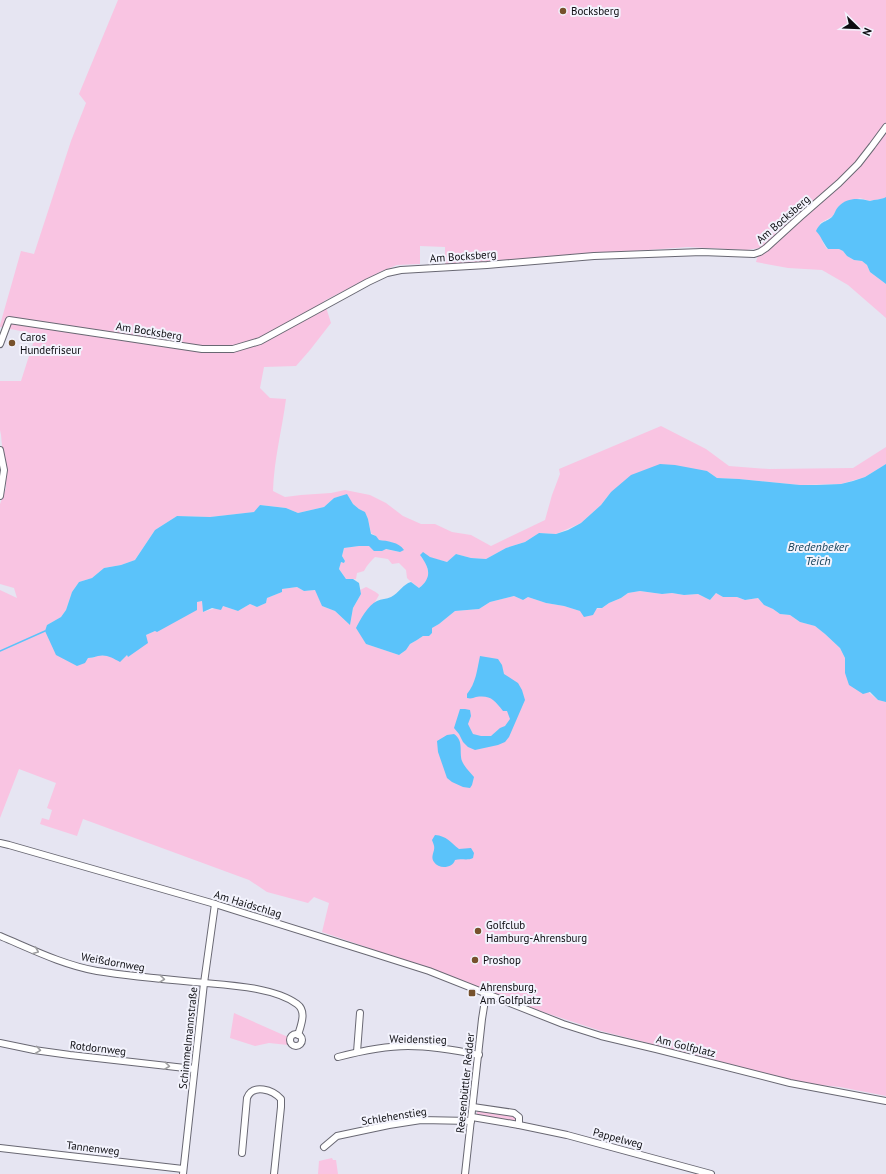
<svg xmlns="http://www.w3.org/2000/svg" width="886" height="1174" viewBox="0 0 886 1174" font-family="'PT Sans',sans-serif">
<rect width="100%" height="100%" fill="#e6e5f2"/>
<g fill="#f9c4e2">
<path d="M 118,0 L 886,0 L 886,197 C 881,200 875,199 870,201 L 860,198 L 838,207 L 833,216 L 820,223 C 820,234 821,241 827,249 L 839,249 L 843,251 L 847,256 L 854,260 L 862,261 L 867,265 L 870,272 L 886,284 L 886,318 L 848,285 L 822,270 L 788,268 L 756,262 L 760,248 L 746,250 L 688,247 L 445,265 L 445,247 L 420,246 L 420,264 L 397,265 L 382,271 L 324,301 L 331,323 L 310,350 L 296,366 L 264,367 L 260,388 L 270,398 L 286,399 C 282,430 274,459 273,491 L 285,497 L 301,495 L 331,493 L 345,490 L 370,495 L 386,503 L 403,516 L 421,524 L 435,524 L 452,532 L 471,535 L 491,546 L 545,520 L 552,495 L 560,474 L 559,469 L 661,426 L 706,449 L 729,466 L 769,469 L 853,468 L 886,447 L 886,464 L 865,477 L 841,484 L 800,485 L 739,479 L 717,478 L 707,471 L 611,492 L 601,505 L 581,523 L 556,534 L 539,533 L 525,542 L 506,548 L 486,559 L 471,558 L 456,554 L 447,562 L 420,555 L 426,563 L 429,576 L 425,583 L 419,588 L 409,580 L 407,578 L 406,570 L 399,563 L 392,564 L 388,559 L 375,557 C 371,561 367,565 364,571 L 357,573 L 356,579 L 346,579 L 339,569 L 341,561 L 344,563 L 345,561 L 342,556 L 344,548 L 359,546 L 369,546 L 400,552 L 391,542 L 378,540 L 376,536 L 371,533 L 368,519 L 365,513 L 359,509 L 353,504 L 347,495 L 334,498 L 324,507 L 298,513 L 286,508 L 260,505 L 255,512 L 210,517 L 177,516 L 155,530 L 135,560 L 121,565 L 104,568 L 92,578 L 79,582 L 72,592 L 66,610 L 61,617 L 47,625 L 67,660 L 77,666 L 88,658 L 93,658 L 98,655 L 110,656 L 127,654 L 128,657 L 146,635 L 155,631 L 196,602 L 202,601 L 203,612 L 223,606 L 238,611 L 250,604 L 257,607 L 266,603 L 267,598 L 282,592 L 282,589 L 297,587 L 304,591 L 316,590 L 322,606 L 335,611 L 350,625 L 353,608 L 361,594 L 360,590 L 366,587 C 369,588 378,593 379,595 L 375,602 L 362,636 L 366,644 L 399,655 L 406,650 L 410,644 L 417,640 L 423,636 L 429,636 L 432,633 L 431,628 L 439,624 L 455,611 L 479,609 L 490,602 L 514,596 L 523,600 L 528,597 L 546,603 L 564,606 L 580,611 L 602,608 L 609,603 L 621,598 L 628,593 L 640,591 L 662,594 L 672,593 L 684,595 L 698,594 L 710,600 L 716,593 L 723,597 L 737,597 L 745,600 L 758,598 L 764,605 L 773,609 L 780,614 L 790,615 L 800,622 L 815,626 L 825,634 L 840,648 L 845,658 L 845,673 L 878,700 L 886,702 L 886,1096 L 840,1087 L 811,1084 L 791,1080 L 711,1059 L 601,1031 L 546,1013 L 460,980 L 375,951 L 375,950 L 322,932 L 329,903 L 314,897 L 308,903 L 267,892 L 249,880 L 83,819 L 77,836 L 40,824 L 42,818 L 49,820 L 52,810 L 47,808 L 56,783 L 19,769 L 0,818 L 0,590 L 17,598 L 14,588 L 0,584 L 0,504 L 6,488 L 1,435 L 0,430 L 0,381 L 21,381 L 36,334 L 0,327 L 0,325 L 21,251 L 34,254 L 71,141 L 86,103 L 79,94 Z"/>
<path d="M 234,1013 L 288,1037 L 288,1045 L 269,1043 L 255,1046 L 230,1038 Z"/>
<path d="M 477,1110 L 516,1116 L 517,1122 L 477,1115 Z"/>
<path d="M 332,1158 L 333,1160 L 336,1160 L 338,1174 L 318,1174 L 319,1161 Z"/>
</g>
<g fill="#5bc3fa">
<path d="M 886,197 L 886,284 L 870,272 L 867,265 L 862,261 L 854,260 L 847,256 L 843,251 L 839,249 L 828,249 C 823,243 821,236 816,231 C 822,220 823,224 832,217 C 835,214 835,210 838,207 C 847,197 859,198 870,201 C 875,199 881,200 886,197 Z"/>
<path d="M 660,464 L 675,465 L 707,471 L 717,478 L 739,479 L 800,485 L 817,485 L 841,484 L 853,481 L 865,477 L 886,464 L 886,702 L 878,700 L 870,692 L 863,694 L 849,685 L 845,673 L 845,658 L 840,648 L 825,634 L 815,626 L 800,622 L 790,615 L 780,614 L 773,609 L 764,605 L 758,598 L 745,600 L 737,597 L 723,597 L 716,593 L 710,600 L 698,594 L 684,595 L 672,593 L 662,594 L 640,591 L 628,593 L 621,598 L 609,603 L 602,608 L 597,608 L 593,615 L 584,617 L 580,611 L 564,606 L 546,603 L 528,597 L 523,600 L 514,596 L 490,602 L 479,609 L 455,611 L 439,624 L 432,628 L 432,633 L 429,636 L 423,636 L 417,640 L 410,644 L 406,650 L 399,655 L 366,644 L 356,628 C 360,620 368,605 377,601 C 381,599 387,599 391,597 C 399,593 403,584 411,582 L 419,588 C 433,577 429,567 420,555 L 423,552 L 430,557 L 447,562 L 456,554 L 471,558 L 486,559 L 506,548 L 525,542 L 539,533 L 556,534 L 568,530 L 581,523 L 601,505 L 611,492 L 631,475 Z"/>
<path d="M 347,494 L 353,504 L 359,509 L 365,512 L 368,519 L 371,534 L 376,536 L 379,540 C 387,541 399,542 404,550 L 400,552 L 386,549 L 382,551 L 374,551 L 369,546 L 359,546 L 344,548 L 342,556 L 345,561 L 344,563 L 341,562 L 339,569 L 346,579 L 353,579 L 359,583 L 361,594 L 353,608 L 350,625 L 335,611 L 322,606 L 315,590 L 304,591 L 297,587 L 282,589 L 282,592 L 267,598 L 266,603 L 257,607 L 250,604 L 238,611 L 223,606 L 221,610 L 212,608 L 203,612 L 202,601 L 197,602 L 197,610 L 157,632 L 155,631 L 146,635 L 148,643 L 128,657 L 127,655 L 120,662 C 113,658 106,654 98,656 C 94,657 92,658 88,658 L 85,663 L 77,666 L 56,655 L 45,631 L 47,625 L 61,617 L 66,610 L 72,592 L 79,582 L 92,578 L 104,568 L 121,565 L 135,560 L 155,530 L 177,516 L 210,517 L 254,512 L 260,505 L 286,508 L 298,513 L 324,507 L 334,498 Z"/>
<path d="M 480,656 L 498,659 L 502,665 L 504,674 L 518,683 L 522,690 L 525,700 L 509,737 L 505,742 L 498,745 L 475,750 L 468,747 L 463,742 L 459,734 L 454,728 L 460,709 L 465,709 L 470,710 L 471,716 L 468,724 L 473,734 L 481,736 L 491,736 L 500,728 L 505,726 L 510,719 L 507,711 L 503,711 C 494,700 491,695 476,697 C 473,698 471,699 467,698 L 467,694 C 476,683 477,670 480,656 Z"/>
<path d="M 454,734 C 464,741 459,751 462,761 C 465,768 470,772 474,777 L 472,785 L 470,788 L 463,787 L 452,782 L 447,778 L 438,752 L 437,741 L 447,735 Z"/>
<path d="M 435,835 C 447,836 450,842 459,849 L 471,848 L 474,853 L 473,858 C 467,861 461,858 455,860 C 453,868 439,870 434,862 C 431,858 433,854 434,850 C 435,846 433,843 432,840 Z"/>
</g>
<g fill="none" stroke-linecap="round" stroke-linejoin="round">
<path stroke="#5bc3fa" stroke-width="1.5" d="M 0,651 L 45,631"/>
<g stroke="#696873" stroke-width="8">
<g id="minor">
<path d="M 0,344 L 9,320 L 202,349 L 233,349 L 260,341 L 368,282 L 387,273 L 401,270 L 487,265 L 594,256 L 702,252 L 754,254 L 760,252 L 766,248 L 800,217 L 839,183 L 858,164 L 872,146 L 886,127"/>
<path d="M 0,450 L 4,470 L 0,496"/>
<path d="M 0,843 L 9,845 L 215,904 L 369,952 L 429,971 L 563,1024 L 601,1036 L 656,1049 L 790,1083 L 886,1101"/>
<path d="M 0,936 C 31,949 63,965 97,971 C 129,976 161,979 194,982 C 223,985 272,986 297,1004 C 307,1011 301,1025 298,1035"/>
<circle cx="296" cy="1040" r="6"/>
<path d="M 0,1043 L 34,1050 L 70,1055 L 194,1069"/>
<path d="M 357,1052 L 360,1013"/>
<path d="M 338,1057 C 361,1051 384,1046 408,1046 C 432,1046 455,1050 479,1055"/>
<path d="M 473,1107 L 514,1113 L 519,1117 L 519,1125"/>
<path d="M 472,1117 L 519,1125 L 567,1135 L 711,1174"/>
<path d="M 324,1147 L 337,1136 L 389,1125 L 421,1120 L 471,1121"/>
<path d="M 0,1148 L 183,1169"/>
<path d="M 242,1153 L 247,1098 C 253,1083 273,1090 281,1099 L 281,1107 L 274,1174"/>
<path d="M 183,1174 L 204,983 L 215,904"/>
<path d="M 465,1174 L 482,1019 L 486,994"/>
</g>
</g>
<use href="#minor" stroke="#fff" stroke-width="6"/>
</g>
<defs><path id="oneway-chevron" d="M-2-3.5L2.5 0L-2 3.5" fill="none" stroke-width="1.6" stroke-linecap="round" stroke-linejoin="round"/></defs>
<g stroke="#9e9ea0">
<use href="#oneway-chevron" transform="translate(36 951) rotate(22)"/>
<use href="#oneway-chevron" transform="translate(162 979) rotate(6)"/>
<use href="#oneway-chevron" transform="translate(38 1050) rotate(8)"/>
<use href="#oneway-chevron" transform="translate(167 1066) rotate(6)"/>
</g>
<g fill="#76512c" stroke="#f3f3fd" stroke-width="1.5">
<circle cx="563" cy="11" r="4"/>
<circle cx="12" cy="343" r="4"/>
<circle cx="478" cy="931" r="4"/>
<circle cx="475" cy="960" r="4"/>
<rect x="468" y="989" width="8" height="8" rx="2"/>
</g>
<g text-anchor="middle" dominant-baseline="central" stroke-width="4" stroke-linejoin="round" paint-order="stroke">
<g font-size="11" fill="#0d0d11" stroke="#f3f3fd" text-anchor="start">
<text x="571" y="11">Bocksberg</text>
<text x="20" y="337">Caros<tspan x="20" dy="13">Hundefriseur</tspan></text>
<text x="486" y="925">Golfclub<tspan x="486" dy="13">Hamburg-Ahrensburg</tspan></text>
<text x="483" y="960">Proshop</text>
<text x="480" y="987">Ahrensburg,<tspan x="480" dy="13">Am Golfplatz</tspan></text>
</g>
<g font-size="11" fill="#0d0d11" stroke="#f3f3fd">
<text transform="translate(783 219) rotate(-41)">Am Bocksberg</text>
<text transform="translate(463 256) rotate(-4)">Am Bocksberg</text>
<text transform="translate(149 331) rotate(9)">Am Bocksberg</text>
<text transform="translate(248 904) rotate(17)">Am Haidschlag</text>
<text transform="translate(113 962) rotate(10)">Weißdornweg</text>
<text transform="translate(188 1038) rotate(-84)">Schimmelmannstraße</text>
<text transform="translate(418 1039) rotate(1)">Weidenstieg</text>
<text transform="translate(686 1046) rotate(14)">Am Golfplatz</text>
<text transform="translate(98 1048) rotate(7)">Rotdornweg</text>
<text transform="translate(465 1083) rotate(-84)">Reesenbüttler Redder</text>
<text transform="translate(394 1116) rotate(-9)">Schlehenstieg</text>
<text transform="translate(618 1138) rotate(15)">Pappelweg</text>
<text transform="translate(93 1148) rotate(7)">Tannenweg</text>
</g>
<g font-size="12" font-style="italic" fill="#17435a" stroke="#f3f3fd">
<text x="818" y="546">Bredenbeker<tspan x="818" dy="14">Teich</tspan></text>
</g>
</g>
<g transform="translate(858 28) rotate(113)" stroke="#f3f3fd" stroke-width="3" paint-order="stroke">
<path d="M0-3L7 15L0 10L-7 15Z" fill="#0d0d11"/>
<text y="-6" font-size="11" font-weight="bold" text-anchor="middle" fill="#0d0d11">N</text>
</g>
</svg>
